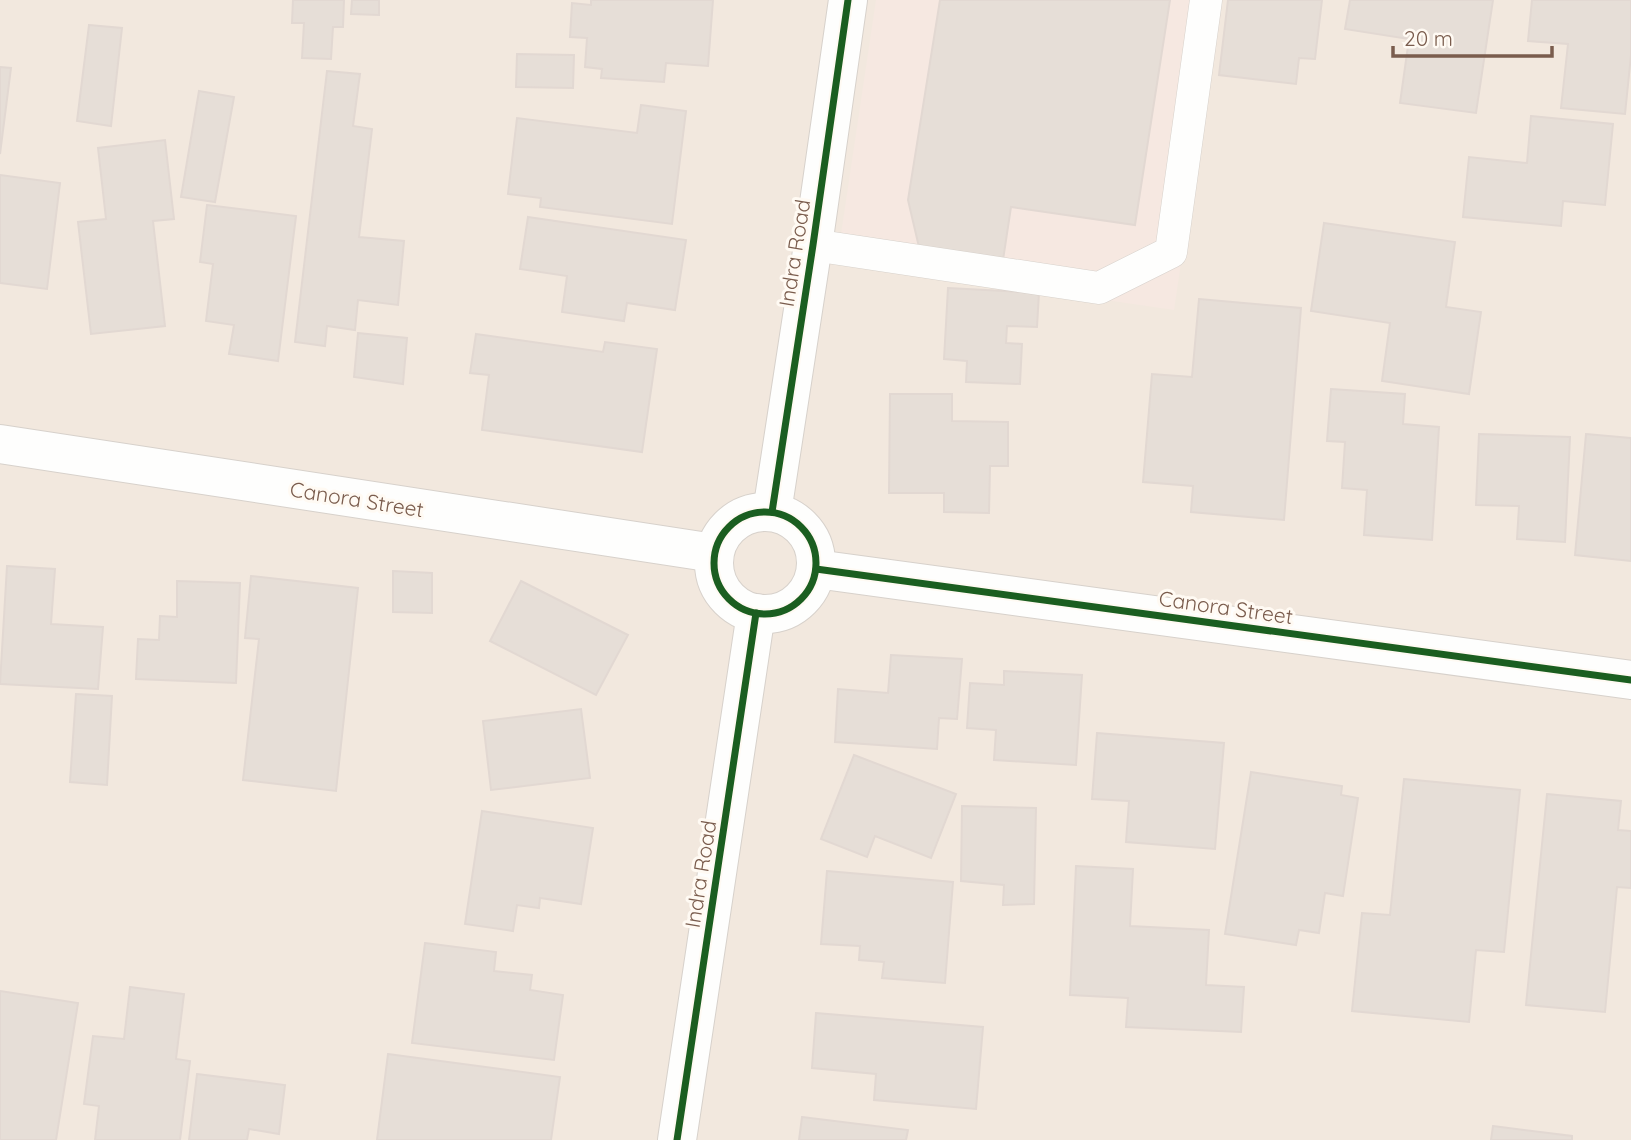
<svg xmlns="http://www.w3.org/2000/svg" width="1631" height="1140" viewBox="0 0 1631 1140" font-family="Quicksand,sans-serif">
<rect width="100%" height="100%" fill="#f9f5f0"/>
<rect fill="#f2e8de" x="0" y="0" width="1631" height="1140"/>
<path fill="#f6e8e1" d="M 876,0 L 1220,0 L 1174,310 L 837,261 Z"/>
<g fill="#e6ded7" stroke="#e2d8d2" stroke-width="2">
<path d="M 293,0 L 344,0 L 343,27 L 333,27 L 331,59 L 302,58 L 304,23 L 292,23 Z"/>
<path d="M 352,0 L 379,0 L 379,15 L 351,14 Z"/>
<path d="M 591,0 L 713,0 L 708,66 L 666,63 L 664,82 L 601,78 L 602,69 L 585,67 L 587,38 L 570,37 L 572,3 L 591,5 Z"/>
<path d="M 940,0 L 1170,0 L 1135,225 L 1011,207 L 1003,260 L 919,247 L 908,200 Z"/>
<path d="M 1228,0 L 1322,0 L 1315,59 L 1299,58 L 1296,84 L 1219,75 Z"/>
<path d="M 1350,0 L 1493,0 L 1476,113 L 1400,103 L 1409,39 L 1345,29 Z"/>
<path d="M 1532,0 L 1631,0 L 1631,55 L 1625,114 L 1561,108 L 1568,44 L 1528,41 Z"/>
<path d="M 89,25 L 122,28 L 111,126 L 77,121 Z"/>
<path d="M 517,54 L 574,55 L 573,88 L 516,87 Z"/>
<path d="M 0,67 L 11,68 L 0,154 Z"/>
<path d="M 327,71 L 360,74 L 353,126 L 372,129 L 359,237 L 404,241 L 398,305 L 358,300 L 355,330 L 327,326 L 325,346 L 295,342 Z"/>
<path d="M 199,91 L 234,97 L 215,202 L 181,197 Z"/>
<path d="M 641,105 L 686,111 L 672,224 L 540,207 L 541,198 L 508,194 L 517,118 L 637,133 Z"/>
<path d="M 1531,116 L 1613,124 L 1605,205 L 1563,201 L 1561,226 L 1463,217 L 1469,157 L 1527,163 Z"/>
<path d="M 165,140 L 174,219 L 153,221 L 165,326 L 91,334 L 78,222 L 106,219 L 98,148 Z"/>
<path d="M 0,175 L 60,183 L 47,289 L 0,283 Z"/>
<path d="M 207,205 L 296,216 L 278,361 L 229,354 L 234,325 L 206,321 L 213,264 L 200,262 Z"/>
<path d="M 528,217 L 686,240 L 675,310 L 627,303 L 624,321 L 562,312 L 567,276 L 520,269 Z"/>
<path d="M 1324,223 L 1455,242 L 1446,307 L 1481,312 L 1469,394 L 1382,381 L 1390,323 L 1311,311 Z"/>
<path d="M 948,288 L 1039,293 L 1037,327 L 1007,326 L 1006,343 L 1022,344 L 1020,384 L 966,382 L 967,361 L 944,359 Z"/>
<path d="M 1199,299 L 1301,308 L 1284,520 L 1191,512 L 1193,486 L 1143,482 L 1152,374 L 1192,377 Z"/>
<path d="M 358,333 L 407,338 L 403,384 L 354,377 Z"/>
<path d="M 476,334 L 603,352 L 605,342 L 657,349 L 642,452 L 482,430 L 489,375 L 470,373 Z"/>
<path d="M 1331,389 L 1405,394 L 1403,424 L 1439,427 L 1432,540 L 1364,535 L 1367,490 L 1342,488 L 1345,442 L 1327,441 Z"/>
<path d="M 890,394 L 952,394 L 952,421 L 1008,422 L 1008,466 L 990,466 L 989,513 L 944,512 L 944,493 L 889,493 Z"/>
<path d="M 1479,434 L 1570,437 L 1565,542 L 1517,539 L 1519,506 L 1476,505 Z"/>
<path d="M 1586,434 L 1631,438 L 1631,561 L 1575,555 Z"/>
<path d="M 7,566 L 55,569 L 51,624 L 103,627 L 98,689 L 0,684 Z"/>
<path d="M 393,571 L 432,573 L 432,613 L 393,612 Z"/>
<path d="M 251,576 L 358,588 L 336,791 L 243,780 L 259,639 L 245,638 Z"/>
<path d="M 177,581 L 240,583 L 236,683 L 136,679 L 138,639 L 159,640 L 160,616 L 177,617 Z"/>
<path d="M 521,581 L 628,635 L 596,695 L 490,641 Z"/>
<path d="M 891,655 L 962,659 L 957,719 L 939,718 L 937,749 L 835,742 L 838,689 L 888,693 Z"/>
<path d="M 1004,671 L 1082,675 L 1076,765 L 994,760 L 996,730 L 967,728 L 970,683 L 1004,685 Z"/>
<path d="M 76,694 L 112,696 L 107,785 L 70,782 Z"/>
<path d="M 581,709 L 590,778 L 491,790 L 483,721 Z"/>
<path d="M 1097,733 L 1224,743 L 1215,849 L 1126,842 L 1129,801 L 1092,799 Z"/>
<path d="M 854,755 L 956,794 L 931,858 L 875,836 L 867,857 L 821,839 Z"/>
<path d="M 1251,772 L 1342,786 L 1341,795 L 1358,798 L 1343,896 L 1325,893 L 1319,933 L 1299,930 L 1296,945 L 1225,934 Z"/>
<path d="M 1404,779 L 1520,790 L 1504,952 L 1476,950 L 1469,1022 L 1352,1011 L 1362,913 L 1390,915 Z"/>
<path d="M 1547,794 L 1621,801 L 1618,830 L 1631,831 L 1631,888 L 1617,887 L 1605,1012 L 1526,1005 Z"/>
<path d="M 962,806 L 1036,808 L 1034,904 L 1003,905 L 1004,885 L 961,881 Z"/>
<path d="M 482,811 L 593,828 L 581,904 L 540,898 L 539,908 L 517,905 L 513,931 L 465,924 Z"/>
<path d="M 1076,866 L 1133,869 L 1130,926 L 1209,930 L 1206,985 L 1244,987 L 1241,1032 L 1126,1027 L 1128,998 L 1070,995 Z"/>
<path d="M 827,871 L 953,882 L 945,983 L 882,978 L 884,962 L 859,960 L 860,946 L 821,944 Z"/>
<path d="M 425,943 L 496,952 L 494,971 L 532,975 L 530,990 L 563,995 L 554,1060 L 412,1043 Z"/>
<path d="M 130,987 L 184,994 L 176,1059 L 190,1061 L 180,1140 L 95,1140 L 99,1106 L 84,1104 L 93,1036 L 124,1039 Z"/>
<path d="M 0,991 L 78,1003 L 56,1140 L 0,1140 Z"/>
<path d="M 816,1013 L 983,1027 L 976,1109 L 874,1100 L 876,1074 L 812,1068 Z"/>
<path d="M 388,1054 L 560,1077 L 551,1140 L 377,1140 Z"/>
<path d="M 197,1074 L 285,1085 L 279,1134 L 249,1129 L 247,1140 L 189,1140 Z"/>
<path d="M 802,1117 L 908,1130 L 906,1140 L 799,1140 Z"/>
<path d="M 1493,1126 L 1572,1136 L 1572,1140 L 1491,1140 Z"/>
</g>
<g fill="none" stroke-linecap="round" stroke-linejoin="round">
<g stroke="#d7d1cb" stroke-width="33">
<path id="lane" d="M 813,245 L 1099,288 L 1171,252 L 1206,0"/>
</g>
<g stroke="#d7d1cb" stroke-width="40">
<g id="street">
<path d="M 0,444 L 714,553"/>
<path d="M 772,512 L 813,245 L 848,0"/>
<circle cx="765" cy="563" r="51"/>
<path d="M 816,569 L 1631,680"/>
<path d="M 677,1140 L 756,613"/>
</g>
</g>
<use href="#lane" stroke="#fefefd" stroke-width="32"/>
<use href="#street" stroke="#fefefd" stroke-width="38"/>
<g stroke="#fffaf3" stroke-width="11">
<g id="cycleway">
<path d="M 772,512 L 813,245 L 848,0"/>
<circle cx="765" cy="563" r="51"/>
<path d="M 816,569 L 1631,680"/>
<path d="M 677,1140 L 756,613"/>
</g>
</g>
<use href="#cycleway" stroke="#1b5e20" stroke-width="7"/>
</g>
<g text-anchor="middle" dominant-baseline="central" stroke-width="6" stroke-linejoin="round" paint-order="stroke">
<g font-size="21" fill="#7a5c4d" stroke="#fffaf3">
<text transform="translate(794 253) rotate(-81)">Indra Road</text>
<text transform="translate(357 499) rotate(9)">Canora Street</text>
<text transform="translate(1226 607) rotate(8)">Canora Street</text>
<text transform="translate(700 874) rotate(-81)">Indra Road</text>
</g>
</g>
<path d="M1393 46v10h159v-10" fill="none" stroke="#7a5c4d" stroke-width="3.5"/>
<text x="1404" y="46" font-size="21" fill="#7a5c4d" stroke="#fffaf3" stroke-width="5" paint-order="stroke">20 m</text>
</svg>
